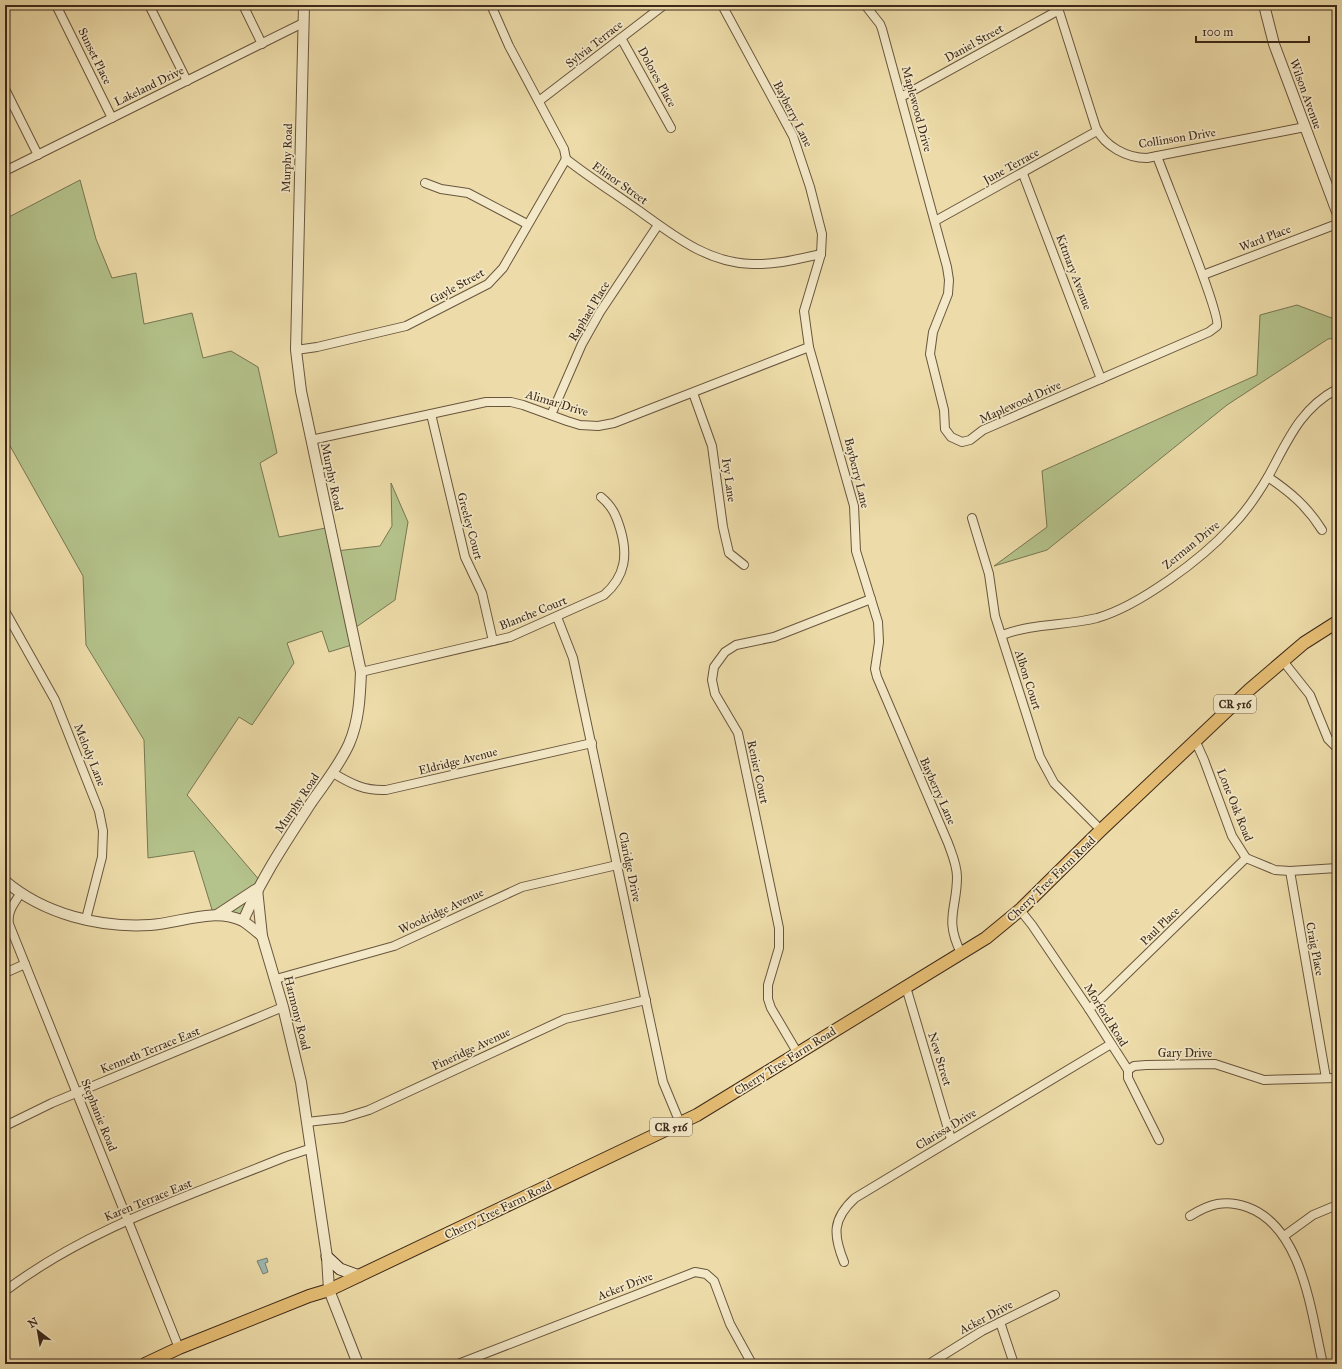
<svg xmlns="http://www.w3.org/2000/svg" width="1342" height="1369" viewBox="0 0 1342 1369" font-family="'IM FELL Great Primer',serif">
<rect width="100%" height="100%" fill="#eddca9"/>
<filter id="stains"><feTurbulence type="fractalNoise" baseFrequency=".005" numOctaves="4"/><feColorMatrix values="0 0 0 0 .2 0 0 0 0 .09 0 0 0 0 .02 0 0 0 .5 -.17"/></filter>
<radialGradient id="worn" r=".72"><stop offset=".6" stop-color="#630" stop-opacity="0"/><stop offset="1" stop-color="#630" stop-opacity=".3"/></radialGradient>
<g fill="#b4c28b" stroke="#787652">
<path d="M 80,180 L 96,239 L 112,278 L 136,273 L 144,324 L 192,313 L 203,358 L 231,351 L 258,367 L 277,453 L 260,463 L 279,537 L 331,527 L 336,551 L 380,546 L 392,526 L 391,483 L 408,522 L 395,600 L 352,630 L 355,644 L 329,652 L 322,631 L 287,643 L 294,663 L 252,725 L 239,717 L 187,795 L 261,882 L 244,920 L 213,913 L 194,851 L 148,858 L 144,740 L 86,645 L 83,576 L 5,437 L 5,219 Z"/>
<path d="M 1297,305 L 1337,320 L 1337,338 L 1328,339 L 1227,405 L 1047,550 L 994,566 L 1047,527 L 1042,471 L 1257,375 L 1260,315 Z"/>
</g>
<path fill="#9db9b3" stroke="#777f76" d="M 267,1258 L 268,1262 L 265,1263 L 268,1272 L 263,1274 L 257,1261 Z"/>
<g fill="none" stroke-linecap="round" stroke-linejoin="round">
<g stroke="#69563e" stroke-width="10">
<g id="minor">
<path d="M 56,5 L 112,118"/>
<path d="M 149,5 L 187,81"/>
<path d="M 243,5 L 262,44"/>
<path d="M 491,5 L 509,46 L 564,149 L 566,159"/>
<path d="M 722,5 L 793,136 L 810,187 L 822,234 L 821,254 L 804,311 L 809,347 L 854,506 L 856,551 L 878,622 L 879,642 L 875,669 L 877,677 L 948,843 C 952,854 957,865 957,877 C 957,909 944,919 961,953"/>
<path d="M 865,5 L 880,24 L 882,29 L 947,267 L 949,280 L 948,294 L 933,332 L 930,354 L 944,410 L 945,429 L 951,437 L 962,442 L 970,440 L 983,430 L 1209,332 L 1217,326 C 1221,314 1165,179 1157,156"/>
<path d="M 1057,5 L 1096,128 C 1105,146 1126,158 1147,158 L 1305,127"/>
<path d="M 621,38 L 671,128"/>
<path d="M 5,89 L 38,155"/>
<path d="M 901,97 L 1059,10"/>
<path d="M 539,101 L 664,5"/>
<path d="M 566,159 C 589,177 614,193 638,210 C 673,235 707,263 752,264 C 776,265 798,259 821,254"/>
<path d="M 5,171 L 303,23"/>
<path d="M 1023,174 L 1101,379"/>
<path d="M 425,183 L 441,189 L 468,193 L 527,224"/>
<path d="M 935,221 L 1097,131"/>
<path d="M 1203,275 L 1337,224"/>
<path d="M 296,350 L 317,347 L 406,326 L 488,284 L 503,268 L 566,159"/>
<path d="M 693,393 L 712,446 L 723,527 L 729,553 L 744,565"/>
<path d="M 431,414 L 465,557 L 482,593 L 493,641"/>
<path d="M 551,415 L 582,344 L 600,312 L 658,225"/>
<path d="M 311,440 L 486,402 L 511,402 L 523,405 L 567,421 L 580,425 L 598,426 L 614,423 L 809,347"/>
<path d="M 1268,477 C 1290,492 1307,506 1322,530"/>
<path d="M 972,518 L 989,574 L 995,616 L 1040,757 L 1054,783 L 1101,830"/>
<path d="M 5,611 L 55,700 L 99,811 L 103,831 L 102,857 L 86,919"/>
<path d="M 557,617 L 573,658 L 663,1082 L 680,1123"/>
<path d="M 1002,635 C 1034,623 1065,626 1097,618 C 1139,606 1202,559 1231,527 C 1246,512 1258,494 1269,475 C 1288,440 1300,409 1337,389"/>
<path d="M 1283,661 L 1310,695 L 1328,739 L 1337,748"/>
<path d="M 361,672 L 510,637 L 604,595 C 626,576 628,554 620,528 C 616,515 612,506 601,497"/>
<path d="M 1195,740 L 1204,760 L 1232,836 L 1246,858 L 1275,870 L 1290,871 L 1337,868"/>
<path d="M 333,773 C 351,784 365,791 386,790 L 592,743"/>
<path d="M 1290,871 L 1326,1078"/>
<path d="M 20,894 C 14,904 7,911 9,924 L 179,1348"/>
<path d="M 1020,910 L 1032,925 L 1089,1009 L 1128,1070 L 1128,1078 L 1159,1140"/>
<path d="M 5,973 L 25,964"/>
<path d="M 276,979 L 394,946 L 522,887 L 617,865"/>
<path d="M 906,987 L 951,1139"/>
<path d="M 1089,1009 L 1103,997 L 1246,858"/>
<path d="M 797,1052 L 771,1008 L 768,999 L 768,985 L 779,948 L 779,928 L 738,733 L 715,694 L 712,680 L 714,667 L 725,652 L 736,645 L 774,637 L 871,599"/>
<path d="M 1128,1070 L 1134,1066 L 1146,1065 L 1215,1064 L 1264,1080 L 1337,1078"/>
<path d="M 307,1122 L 343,1118 L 369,1110 L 565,1019 L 646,1000"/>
<path d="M 5,1126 L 52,1103 L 283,1007"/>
<path d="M 1190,1216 C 1209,1204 1225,1199 1247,1207 C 1303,1227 1311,1313 1323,1364"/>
<path d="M 1284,1236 L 1313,1215 L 1337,1205"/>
<path d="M 844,1262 C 833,1235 832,1219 855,1198 L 1111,1044"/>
<path d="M 5,1291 C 88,1228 189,1196 285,1157 L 309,1149"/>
<path d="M 1000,1322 L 1014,1364"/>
<path d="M 458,1364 L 695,1272 L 706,1274 L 714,1281 L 730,1324 L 752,1364"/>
<path d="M 929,1364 L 982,1331 L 1055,1295"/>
</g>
</g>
<g stroke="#69563e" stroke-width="12">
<g id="tertiary">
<path d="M 1264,5 L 1274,44 L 1337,212"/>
<path d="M 5,881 C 44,914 99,928 150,925 C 181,923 213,907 243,921 C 249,925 256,931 262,936"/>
<path d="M 257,889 L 262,936 L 283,1007 L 301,1082 L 327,1257 L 329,1290 L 358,1364"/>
<path d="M 217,915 L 255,890"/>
<path d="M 243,921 C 262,877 285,843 311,803 C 324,784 339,766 349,744 C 359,721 360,697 361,672 L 301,391 L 296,350 L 304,5"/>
</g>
</g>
<g stroke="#3d291a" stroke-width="13">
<path id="secondary" d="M 327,1257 L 340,1269 L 359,1276"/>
</g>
<g stroke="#3d291a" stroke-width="14">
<path id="primary" d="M 145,1364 L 179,1348 L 309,1296 L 329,1290 L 697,1115 L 986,938 L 1020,910 L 1101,830 L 1249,690 L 1304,643 L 1337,622"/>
</g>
<use href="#minor" stroke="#f3e8c7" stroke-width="8"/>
<use href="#tertiary" stroke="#f3e8c7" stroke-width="10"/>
<use href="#secondary" stroke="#f3e8c7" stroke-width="11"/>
<use href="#primary" stroke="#e6be74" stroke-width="12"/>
</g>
<g text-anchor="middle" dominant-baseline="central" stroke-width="3.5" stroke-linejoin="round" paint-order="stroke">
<g fill="#f3e8c7" stroke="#74624e" stroke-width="1">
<rect x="1214" y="695" width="42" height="18" rx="3"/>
<rect x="650" y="1118" width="42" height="18" rx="3"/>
</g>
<g font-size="11" font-weight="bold" fill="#3d291a">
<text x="1235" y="704">CR 516</text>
<text x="671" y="1127">CR 516</text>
</g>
<g font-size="12" fill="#3d291a" stroke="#f3e8c7">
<text transform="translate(974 43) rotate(-29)">Daniel Street</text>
<text transform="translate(594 44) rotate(-38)">Sylvia Terrace</text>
<text transform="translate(95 56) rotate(64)">Sunset Place</text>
<text transform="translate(657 77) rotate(61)">Dolores Place</text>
<text transform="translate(149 86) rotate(-26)">Lakeland Drive</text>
<text transform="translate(1306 94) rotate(70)">Wilson Avenue</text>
<text transform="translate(917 109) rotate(75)">Maplewood Drive</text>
<text transform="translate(793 114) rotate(63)">Bayberry Lane</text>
<text transform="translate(1177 138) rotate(-9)">Collinson Drive</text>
<text transform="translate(287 158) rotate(-88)">Murphy Road</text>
<text transform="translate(1011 166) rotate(-29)">June Terrace</text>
<text transform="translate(620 183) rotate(35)">Elinor Street</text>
<text transform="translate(1265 238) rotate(-21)">Ward Place</text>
<text transform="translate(1074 272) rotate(69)">Kitmary Avenue</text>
<text transform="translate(457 286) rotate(-29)">Gayle Street</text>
<text transform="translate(589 311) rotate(-59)">Raphael Place</text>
<text transform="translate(1020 402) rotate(-24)">Maplewood Drive</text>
<text transform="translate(557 403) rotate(17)">Alimar Drive</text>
<text transform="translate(857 473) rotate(76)">Bayberry Lane</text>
<text transform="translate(332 477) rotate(78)">Murphy Road</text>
<text transform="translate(729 480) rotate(82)">Ivy Lane</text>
<text transform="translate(470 526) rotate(75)">Greeley Court</text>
<text transform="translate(1191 545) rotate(-39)">Zerman Drive</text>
<text transform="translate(533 613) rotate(-22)">Blanche Court</text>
<text transform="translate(1028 680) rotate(72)">Albon Court</text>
<text transform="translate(90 755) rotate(68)">Melody Lane</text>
<text transform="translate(458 761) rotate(-14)">Eldridge Avenue</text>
<text transform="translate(758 772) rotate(78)">Renier Court</text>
<text transform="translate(938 791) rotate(66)">Bayberry Lane</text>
<text transform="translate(297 803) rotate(-56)">Murphy Road</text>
<text transform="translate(1235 805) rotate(68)">Lone Oak Road</text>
<text transform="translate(630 867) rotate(78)">Claridge Drive</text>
<text transform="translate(1051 879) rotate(-44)">Cherry Tree Farm Road</text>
<text transform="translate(441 911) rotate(-25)">Woodridge Avenue</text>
<text transform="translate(1160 926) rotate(-44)">Paul Place</text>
<text transform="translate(1315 949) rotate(79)">Craig Place</text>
<text transform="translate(297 1013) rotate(76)">Harmony Road</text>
<text transform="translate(1106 1015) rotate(58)">Morford Road</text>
<text transform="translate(471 1049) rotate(-25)">Pineridge Avenue</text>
<text transform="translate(150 1050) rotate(-22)">Kenneth Terrace East</text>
<text x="1185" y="1053">Gary Drive</text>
<text transform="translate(940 1059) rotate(73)">New Street</text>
<text transform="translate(785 1061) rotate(-32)">Cherry Tree Farm Road</text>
<text transform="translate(99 1115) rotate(68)">Stephanie Road</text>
<text transform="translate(946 1129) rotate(-31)">Clarissa Drive</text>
<text transform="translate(148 1200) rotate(-22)">Karen Terrace East</text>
<text transform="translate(498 1210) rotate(-26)">Cherry Tree Farm Road</text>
<text transform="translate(625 1286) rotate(-21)">Acker Drive</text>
<text transform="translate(986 1317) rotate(-28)">Acker Drive</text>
</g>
</g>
<rect width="1342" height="1369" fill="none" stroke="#eddca9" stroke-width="20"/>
<rect x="6" y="6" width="1330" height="1357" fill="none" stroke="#3d291a" stroke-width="2"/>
<rect x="10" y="10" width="1322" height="1349" fill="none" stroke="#3d291a"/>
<g transform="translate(38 1331) rotate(329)" stroke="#f3e8c7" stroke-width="3" paint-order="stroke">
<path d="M0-3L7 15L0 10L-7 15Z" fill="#3d291a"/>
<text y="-6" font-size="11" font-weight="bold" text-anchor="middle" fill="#3d291a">N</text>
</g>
<path d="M1196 36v6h113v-6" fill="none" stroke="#3d291a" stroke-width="2"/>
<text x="1202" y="36" font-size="12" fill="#3d291a" stroke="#f3e8c7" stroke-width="3" paint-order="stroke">100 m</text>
<rect width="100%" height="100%" filter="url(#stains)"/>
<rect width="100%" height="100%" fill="url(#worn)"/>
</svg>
